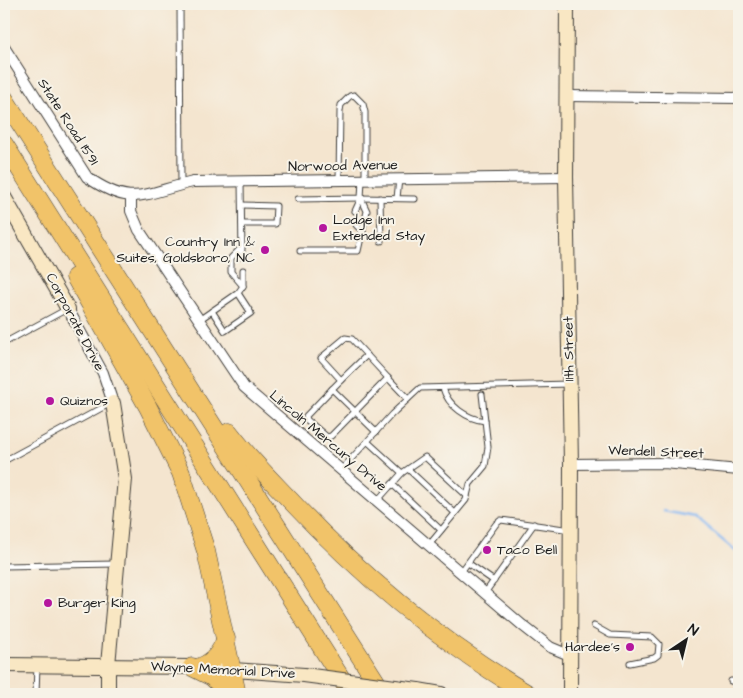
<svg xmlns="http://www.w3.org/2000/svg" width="743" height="698" viewBox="0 0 743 698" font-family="'Architects Daughter',sans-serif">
<rect width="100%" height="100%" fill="#f7f3e8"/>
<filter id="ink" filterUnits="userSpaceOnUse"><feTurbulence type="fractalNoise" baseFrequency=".02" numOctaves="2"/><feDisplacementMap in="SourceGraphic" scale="10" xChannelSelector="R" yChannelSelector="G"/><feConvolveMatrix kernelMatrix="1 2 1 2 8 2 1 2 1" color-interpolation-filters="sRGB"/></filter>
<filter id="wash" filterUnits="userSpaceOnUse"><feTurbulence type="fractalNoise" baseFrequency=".0096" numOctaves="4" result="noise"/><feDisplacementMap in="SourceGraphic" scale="20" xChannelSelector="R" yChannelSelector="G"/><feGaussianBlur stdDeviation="1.12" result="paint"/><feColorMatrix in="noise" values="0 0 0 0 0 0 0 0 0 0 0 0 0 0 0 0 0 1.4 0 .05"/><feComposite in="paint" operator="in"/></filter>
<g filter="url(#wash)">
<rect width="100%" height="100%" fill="#f4e5cf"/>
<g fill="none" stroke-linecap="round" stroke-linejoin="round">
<path stroke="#85b7f2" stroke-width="2.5" d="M 663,511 L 695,517 L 739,554"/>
</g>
</g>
<g filter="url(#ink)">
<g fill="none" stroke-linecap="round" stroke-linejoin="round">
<g stroke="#3c3a37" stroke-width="7">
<g id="lane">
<path d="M 180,4 L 181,185"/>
<path d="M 339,180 L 340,111 L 341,105 L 350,96 L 354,95 L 363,104 L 365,112 L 365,180"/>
<path d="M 241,181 L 242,257"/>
<path d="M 361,198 L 415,199"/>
<path d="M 380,198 L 381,241"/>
<path d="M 397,198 L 399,179"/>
<path d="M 298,199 L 361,198 L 362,180"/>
<path d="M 242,205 L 276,206 L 275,224 L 242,224"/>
<path d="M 355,211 L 361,198"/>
<path d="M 356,221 L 356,225 L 363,232"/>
<path d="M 242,247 L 231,258 L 231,272 L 243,286"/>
<path d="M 300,251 L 358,251 L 367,211 L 361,198"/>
<path d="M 212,311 L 225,331 L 251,313 L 238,293"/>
<path d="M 199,320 L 238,293 L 243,286 L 243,270"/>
<path d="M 4,343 L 67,309"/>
<path d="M 341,380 L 367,355"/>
<path d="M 443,388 C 448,406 467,419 485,421"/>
<path d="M 332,389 L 341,380 L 321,358 L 345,338 L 352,339 L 388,378"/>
<path d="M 376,432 L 332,389 L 306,416 L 307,420 L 327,437 L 331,436 L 388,378 L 408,399"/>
<path d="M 368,442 L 402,473"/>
<path d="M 4,461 L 111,403"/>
<path d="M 341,470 L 392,414 L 420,388 L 569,384"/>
<path d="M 409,470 L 455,513"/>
<path d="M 392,484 L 441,530"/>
<path d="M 377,501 L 402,473 L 425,457 L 467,496"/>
<path d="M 429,545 L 466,500 L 470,484 L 485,466 L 488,447 L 482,394"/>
<path d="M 468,563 L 494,581"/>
<path d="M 4,566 L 116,564"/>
<path d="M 461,572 L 496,524 L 501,520 L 571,530"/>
<path d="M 485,593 L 534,524"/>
<path d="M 594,626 L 610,635 L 652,637 L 659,644 L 658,655 L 654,658 L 630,663"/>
<path d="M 731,681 L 739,683"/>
<path d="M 36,694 L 37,665"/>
</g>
</g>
<g stroke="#3c3a37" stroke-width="12">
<g id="street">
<path d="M 4,47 L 87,177 C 133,209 144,193 193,182 L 566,177"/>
<path d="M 567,96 L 739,98"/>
<path d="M 131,196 L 131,211 L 139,230 L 244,387 L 522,625 L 550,647 L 569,655"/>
<path d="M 68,309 L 103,373 L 113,403"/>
<path d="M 571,464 L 664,463 L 739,470"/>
</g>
</g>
<g stroke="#3c3a37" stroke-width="16">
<g id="secondary">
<path d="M 567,4 L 566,177 L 571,464 L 570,694"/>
<path d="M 4,197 L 68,309"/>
<path d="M 4,665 L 192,667 L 304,675"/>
<path d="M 418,690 L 441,694"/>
<path d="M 108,694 L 108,665 L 125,479 L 113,403"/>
</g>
</g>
<g stroke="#3c3a37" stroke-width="19">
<g id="highway">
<path d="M 4,98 L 384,694"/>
<path d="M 4,144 L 351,694"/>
<path d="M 75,277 L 148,407 L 181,473 L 206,551 L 237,694"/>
<path d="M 229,432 C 248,457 269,478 290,500 C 362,577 438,640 528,694"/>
<path d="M 192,667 L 212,677 L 230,694"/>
<path d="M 197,668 C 213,663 220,654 226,638"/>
</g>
</g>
<use href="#lane" stroke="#fff" stroke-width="5"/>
<use href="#street" stroke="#fff" stroke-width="10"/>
<use href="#secondary" stroke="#f9e7c3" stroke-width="14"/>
<use href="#highway" stroke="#f1c369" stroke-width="18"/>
<g stroke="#3c3a37" stroke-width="16" stroke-linecap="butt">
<path id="secondary-bridge" d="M 304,675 L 418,690"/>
</g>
<use href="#secondary-bridge" stroke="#f9e7c3" stroke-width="14"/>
</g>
</g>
<g fill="#b5179e" stroke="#f7f3e8" stroke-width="2">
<circle cx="323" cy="228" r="5"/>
<circle cx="265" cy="250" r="5"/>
<circle cx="50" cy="401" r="5"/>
<circle cx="487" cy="550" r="5"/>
<circle cx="48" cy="603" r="5"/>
<circle cx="630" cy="647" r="5"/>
</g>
<g text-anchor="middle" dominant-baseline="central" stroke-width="4" stroke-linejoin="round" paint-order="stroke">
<g font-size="14" fill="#1c1c1c" stroke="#f7f3e8">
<text transform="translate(68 122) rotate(57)">State Road 1591</text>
<text transform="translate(343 166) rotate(-1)">Norwood Avenue</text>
<text transform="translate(75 322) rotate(62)">Corporate Drive</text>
<text transform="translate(569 349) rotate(-91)">11th Street</text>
<text transform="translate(328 441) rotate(40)">Lincoln Mercury Drive</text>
<text transform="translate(656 452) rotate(2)">Wendell Street</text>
<text transform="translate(223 670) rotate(3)">Wayne Memorial Drive</text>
</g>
<g font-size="14" fill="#1c1c1c" stroke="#f7f3e8" text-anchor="start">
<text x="333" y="220">Lodge Inn<tspan x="333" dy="16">Extended Stay</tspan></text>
<text x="255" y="242" text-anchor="end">Country Inn &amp;<tspan x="255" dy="16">Suites, Goldsboro, NC</tspan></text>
<text x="60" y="401">Quiznos</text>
<text x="497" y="550">Taco Bell</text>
<text x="58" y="603">Burger King</text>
<text x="620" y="647" text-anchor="end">Hardee's</text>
</g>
</g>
<rect width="743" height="698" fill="none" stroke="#f7f3e8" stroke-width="20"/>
<g transform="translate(686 640) rotate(35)" stroke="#f7f3e8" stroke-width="4" paint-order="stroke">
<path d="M0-4L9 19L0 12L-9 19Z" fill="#1c1c1c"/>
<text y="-8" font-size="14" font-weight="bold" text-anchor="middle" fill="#1c1c1c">N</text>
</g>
</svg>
